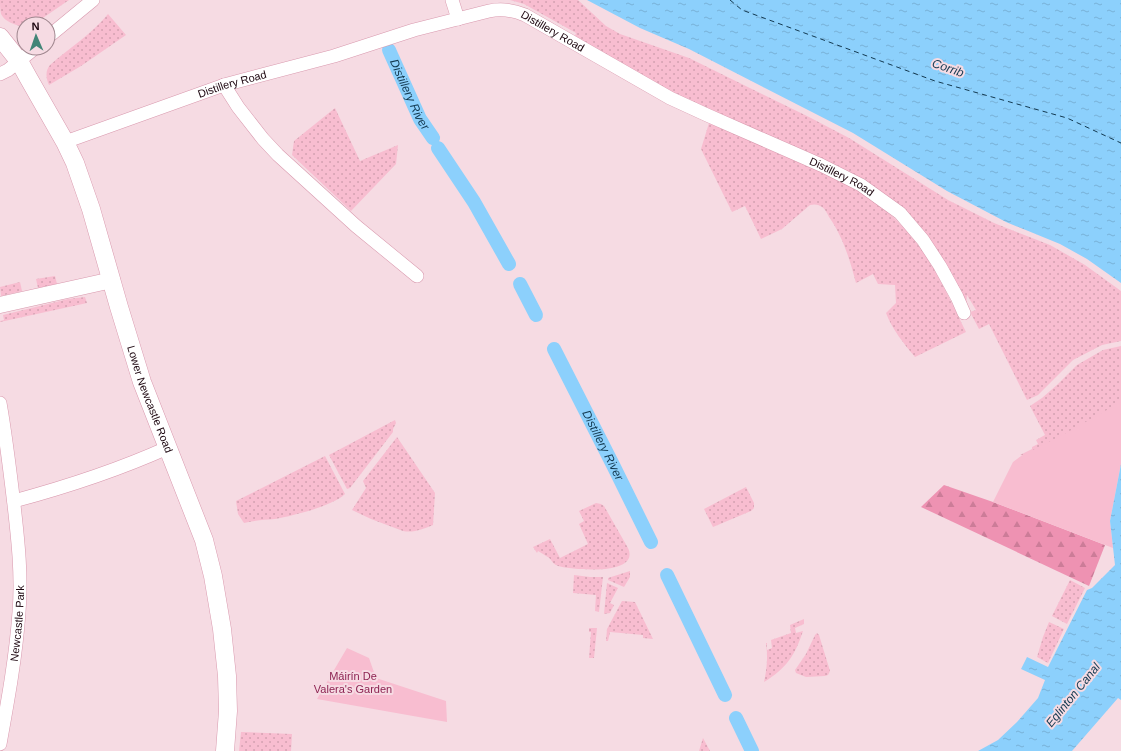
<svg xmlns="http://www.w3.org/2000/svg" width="1121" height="751" viewBox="0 0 1121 751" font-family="Helvetica,sans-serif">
<defs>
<pattern id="grass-dots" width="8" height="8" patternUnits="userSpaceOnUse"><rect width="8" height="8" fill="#f8bdd0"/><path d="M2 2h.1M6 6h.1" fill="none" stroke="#d4a1b1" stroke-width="1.8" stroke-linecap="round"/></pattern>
<pattern id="forest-firs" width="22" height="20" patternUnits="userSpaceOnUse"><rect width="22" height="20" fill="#ee92b2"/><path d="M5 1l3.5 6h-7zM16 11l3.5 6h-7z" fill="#cc7c98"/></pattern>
<pattern id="water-ripples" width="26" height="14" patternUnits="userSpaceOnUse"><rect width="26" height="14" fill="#8cd0fc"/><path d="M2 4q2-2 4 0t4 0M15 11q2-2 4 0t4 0" fill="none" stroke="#78b1d7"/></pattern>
</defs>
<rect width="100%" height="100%" fill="#f6dbe3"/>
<g fill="url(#grass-dots)">
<path d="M 0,0 L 69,0 L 37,22 L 32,24 L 24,24 L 24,27 C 15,25 5,22 1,14 C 0,10 0,4 0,0 Z"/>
<path d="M 510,0 L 578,0 L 606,26 L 620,34 L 689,58 L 809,117 L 849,138 L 948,200 L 994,223 L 1050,245 L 1085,265 L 1121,291 L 1121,341 L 1102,345 L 1073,360 L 1038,395 L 1027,400 L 989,324 L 979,329 L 970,312 L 976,310 L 967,295 L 966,304 L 910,217 L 727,117 L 672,92 L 600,52 L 575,36 L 576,33 L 524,4 Z"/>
<path d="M 108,14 L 126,35 L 81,66 L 49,85 C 46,78 45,71 50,65 C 69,48 92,34 108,14 Z"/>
<path d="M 335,108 L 360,161 L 398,145 L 396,164 L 351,211 L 292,155 L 294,141 Z"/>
<path d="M 709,123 C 735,134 761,145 788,157 C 840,179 887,200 921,249 C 939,274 952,304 966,332 L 915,357 C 904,344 892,329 886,313 L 896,303 L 895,285 L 878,284 L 873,274 L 856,283 C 850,260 843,237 829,217 C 827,213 825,209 822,207 C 818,204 814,204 810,205 L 782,229 L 761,239 L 745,206 L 732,212 L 701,149 Z"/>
<path d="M 55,276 L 57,284 L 38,288 L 36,279 Z"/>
<path d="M 20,282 L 22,291 L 1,296 L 0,287 Z"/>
<path d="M 85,297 L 87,303 L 0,322 L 0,321 L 4,320 L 3,315 L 68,299 Z"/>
<path d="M 1121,346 L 1121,432 L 1037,459 L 1020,455 L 1032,449 L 1032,447 L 1038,444 L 1036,440 L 1045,435 L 1030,406 L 1042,398 L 1058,384 L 1077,365 L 1103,350 Z"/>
<path d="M 395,420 L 396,423 L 393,429 L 393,432 L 350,488 L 347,489 L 329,455 Z"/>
<path d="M 397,437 L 435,493 L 433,525 C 423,529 414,533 403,531 L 371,519 L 352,510 L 366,488 L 363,481 Z"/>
<path d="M 325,456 L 345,494 C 333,506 292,516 275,519 C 265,520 255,520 244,523 L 238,514 L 236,501 Z"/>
<path d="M 746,487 L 754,503 L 754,508 L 751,511 L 713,527 L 704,509 Z"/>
<path d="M 596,503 L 601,504 L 604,506 L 628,548 C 641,576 571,570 558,566 C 554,564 553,563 551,560 C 548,556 542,554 538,551 L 537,553 L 533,547 L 550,539 L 560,558 L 588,544 L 579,524 L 584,521 L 579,511 L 594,504 Z"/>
<path d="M 630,571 L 630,577 L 624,587 L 608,580 L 608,578 Z"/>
<path d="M 574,575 L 590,577 L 603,577 L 599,612 L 595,611 L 596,595 L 573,593 Z"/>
<path d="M 1070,580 L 1085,588 L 1067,624 L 1052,616 Z"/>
<path d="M 607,583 L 618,588 L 610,603 L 614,605 L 610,613 L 604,614 Z"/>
<path d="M 622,601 L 635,602 L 653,639 L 643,638 L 643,635 L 610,632 L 608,641 L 606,641 L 607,629 Z"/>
<path d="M 804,619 L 804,624 L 795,628 L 796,633 L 803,631 C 795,655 787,668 764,682 C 767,669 768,656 766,643 L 767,643 L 767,650 L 772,648 L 771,640 L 791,633 L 790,625 Z"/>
<path d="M 1049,622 L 1064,629 L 1048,663 L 1037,657 L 1043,637 Z"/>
<path d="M 589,628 L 597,628 L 594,658 L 589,658 L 591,632 L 589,632 Z"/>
<path d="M 817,633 L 819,635 L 830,671 L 828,675 L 825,676 L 806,677 L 796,673 L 795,670 L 806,654 L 815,635 Z"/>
<path d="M 241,732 L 292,734 L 291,751 L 239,751 Z"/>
<path d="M 703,738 L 710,751 L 699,751 Z"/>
</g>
<path fill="url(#forest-firs)" d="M 944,485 L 993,502 L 1105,545 L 1089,586 L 921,507 Z"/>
<g fill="#f8bdd0">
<path d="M 1121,402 L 1121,464 L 1110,521 L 1113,548 L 993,502 L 1013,462 L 1021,456 L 1066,433 Z"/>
<path d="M 347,648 L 369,658 L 376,678 L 446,701 L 447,722 L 317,699 Z"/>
</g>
<g fill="url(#water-ripples)">
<path d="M 587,0 L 1121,0 L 1121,283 L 1087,259 L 1060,244 L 1006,222 L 947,191 L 853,133 L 689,49 L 640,28 Z"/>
<path d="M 1121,464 L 1121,700 L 1118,698 L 1072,751 L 978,751 L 998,740 L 1017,722 L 1038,698 L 1045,680 L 1021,669 L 1027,657 L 1048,667 L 1087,590 L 1092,588 L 1115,565 L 1110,521 Z"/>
</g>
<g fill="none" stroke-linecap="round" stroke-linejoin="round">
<g stroke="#8cd0fc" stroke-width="14">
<path id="s1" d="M 389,50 L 420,119 L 433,138"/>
<path d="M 438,148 L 474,202 L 509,264"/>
<path d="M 520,284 L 536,315"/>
<path id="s2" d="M 554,349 L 613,465 L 651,542"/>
<path d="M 667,575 L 725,695"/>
<path d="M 736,718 L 752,751"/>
</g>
<path stroke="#133950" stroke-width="1" stroke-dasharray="5 4" stroke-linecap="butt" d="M 730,0 L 742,10 L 935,81 L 1067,118 L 1121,143"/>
<g stroke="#d999ae" stroke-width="14">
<g id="minor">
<path d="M 452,0 L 458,19"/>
<path d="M 48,37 L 93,0"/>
<path d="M 0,74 L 8,70 L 35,48"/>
<path d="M 224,85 L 238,107 L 263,139 L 278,155 L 356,226 L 417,276"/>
<path id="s3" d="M 65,142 L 224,85 L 334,56 L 414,30 L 489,11 C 502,8 513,10 525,15 L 670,98 L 707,115 L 821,165 L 861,185 L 900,213 L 923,240 L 940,266 L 957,297 L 964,313"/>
<path d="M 14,501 C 66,487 118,470 167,448"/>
<path id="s4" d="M 0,744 C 8,700 16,656 19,612 C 22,576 18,540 14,505 C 10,471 6,437 0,403"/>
</g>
</g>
<g stroke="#d999ae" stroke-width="17">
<path id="tertiary" d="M 0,305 L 112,280"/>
</g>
<g stroke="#d999ae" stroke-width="19">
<g id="secondary">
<path id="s5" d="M 0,37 L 19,61 L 29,79 L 65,142 L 75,163 L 91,209 L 119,307 L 142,382 L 204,540 L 213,576 L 222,629 L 227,676 L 228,711 L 225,751"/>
</g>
</g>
<use href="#minor" stroke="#fff" stroke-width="13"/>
<use href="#tertiary" stroke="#fff" stroke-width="16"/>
<use href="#secondary" stroke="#fff" stroke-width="18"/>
</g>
<g text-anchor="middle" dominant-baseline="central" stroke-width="4" stroke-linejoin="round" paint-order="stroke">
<g font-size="11" fill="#1c060f" stroke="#f6dbe3">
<text stroke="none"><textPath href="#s3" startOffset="513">Distillery Road</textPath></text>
<text stroke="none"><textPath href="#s3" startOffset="177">Distillery Road</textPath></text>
<text stroke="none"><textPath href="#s3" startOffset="837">Distillery Road</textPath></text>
<text stroke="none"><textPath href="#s5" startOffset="395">Lower Newcastle Road</textPath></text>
<text stroke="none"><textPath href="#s4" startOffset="122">Newcastle Park</textPath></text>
</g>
<g font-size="11" fill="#8d2352" stroke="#f6dbe3">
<text x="353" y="676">Máirín De<tspan x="353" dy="13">Valera's Garden</tspan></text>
</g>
<g font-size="12" font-style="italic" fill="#133950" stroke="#f6dbe3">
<text transform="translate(948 68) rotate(19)">Corrib</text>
<text stroke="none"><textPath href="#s1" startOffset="49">Distillery River</textPath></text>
<text stroke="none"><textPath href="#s2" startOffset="108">Distillery River</textPath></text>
<text transform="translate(1073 695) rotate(-51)">Eglinton Canal</text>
</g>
</g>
<g transform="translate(36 36) rotate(358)"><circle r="19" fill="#f6dbe3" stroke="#9f868e"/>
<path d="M0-3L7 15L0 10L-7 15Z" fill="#428577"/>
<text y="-6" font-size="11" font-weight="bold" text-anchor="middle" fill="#1c060f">N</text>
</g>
</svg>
